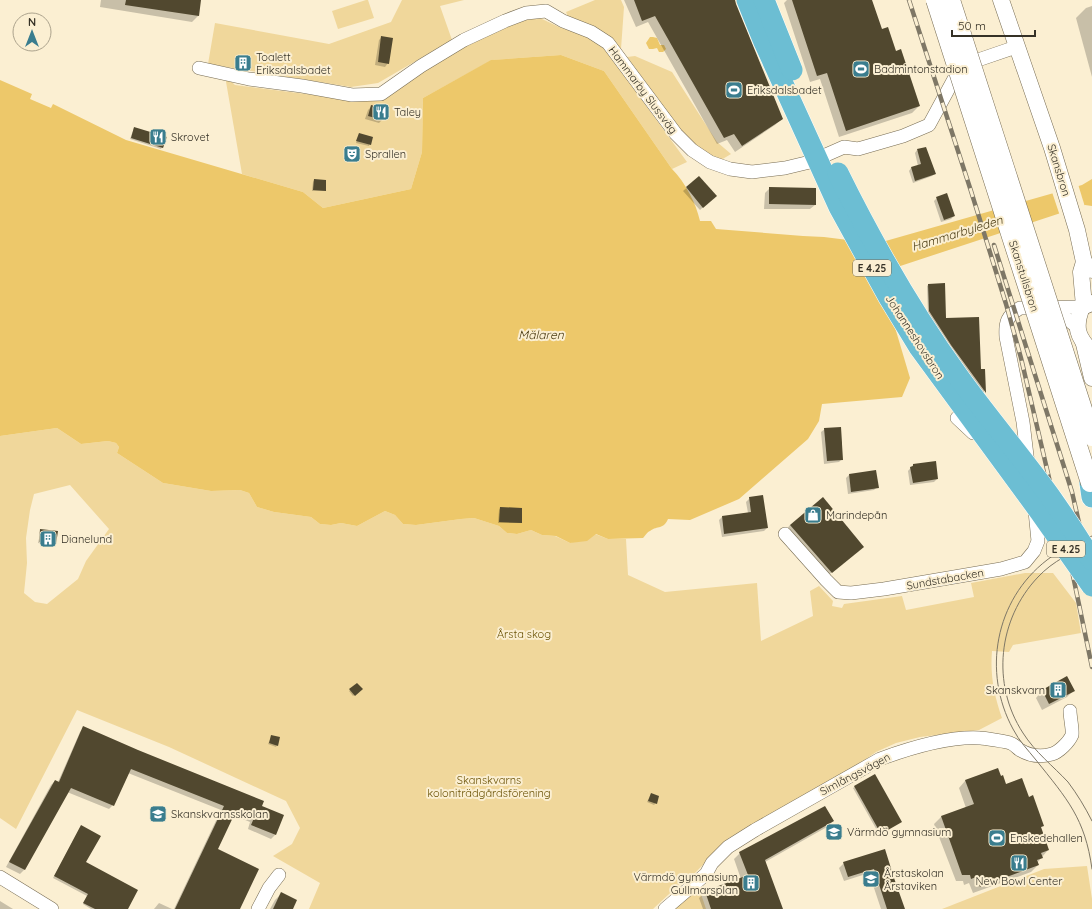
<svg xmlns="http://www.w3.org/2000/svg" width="1092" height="909" viewBox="0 0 1092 909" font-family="Quicksand,sans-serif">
<rect width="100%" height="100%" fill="#fbefd2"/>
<g fill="#f0d79b" fill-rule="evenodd">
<path d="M 366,0 L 368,0 L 374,18 L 338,29 L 332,11 Z"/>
<path d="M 402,0 L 464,0 L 440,6 L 452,40 L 378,83 L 351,87 L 208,64 L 215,23 L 329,44 L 391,22 Z"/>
<path d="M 595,0 L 621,0 L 624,7 L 621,49 L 608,36 L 569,19 L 566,12 Z"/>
<path d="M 540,18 L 561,28 L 587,36 L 602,45 L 687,162 L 672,169 L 604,71 L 561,55 L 492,60 L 423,98 L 422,152 L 411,189 L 323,208 L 303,192 L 242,174 L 225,76 L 235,85 L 338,98 L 378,100 L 420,71 L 465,47 L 519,21 Z"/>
<path d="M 635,56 L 672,72 L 717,142 L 731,154 L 721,160 C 693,150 677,125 660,102 C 649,87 638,72 627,57 Z"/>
<path d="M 57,428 L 81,444 L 108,441 L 116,443 L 119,447 L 117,453 L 163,483 L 211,491 L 240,490 L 249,493 L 257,507 L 274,512 L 311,517 L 320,524 L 331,525 L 341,523 L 357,526 L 385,511 L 395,515 L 403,524 L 416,525 L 461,519 L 474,518 L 499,526 L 507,533 L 517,534 L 531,530 L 542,535 L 555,536 L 570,543 L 595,534 L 608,539 L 626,539 L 628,575 L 665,592 L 757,583 L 761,641 L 813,616 L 810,591 L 819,586 L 833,601 L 832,606 L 842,608 L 844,604 L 902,596 L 906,610 L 974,597 L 971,583 L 1025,573 L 1053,573 L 1076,603 L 1081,633 L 1013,645 L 1009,652 L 992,651 C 990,675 994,695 1002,718 L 979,730 L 920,737 L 896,743 L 876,752 L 826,787 L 729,838 L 694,874 L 682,882 L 653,909 L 309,909 L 320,883 L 273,856 L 292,844 L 300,828 L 286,801 L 169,747 L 77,710 L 16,829 L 0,818 L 0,436 ZM 70,485 L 109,529 L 86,561 L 78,579 L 47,604 L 35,602 L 24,593 L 27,563 L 26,538 L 30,510 L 34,494 Z"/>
<path d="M 1087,866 L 1092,899 L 1092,909 L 942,909 L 1044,869 Z"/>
<path d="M 699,888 L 706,909 L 674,909 Z"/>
</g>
<g fill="#edc86a">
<path d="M 650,37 L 653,37 L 657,38 L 660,45 L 664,45 L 666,49 L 663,52 L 659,52 L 657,48 L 653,49 L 649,49 L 646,43 Z"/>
<path d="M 561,55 L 604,71 L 672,169 C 685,182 696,203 700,221 L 711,221 L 716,229 L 803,236 L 824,237 L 848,240 L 854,250 L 1082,185 L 1092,179 L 1092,206 L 1085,205 L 870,276 L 891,314 L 910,378 L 902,397 L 822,404 L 819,421 L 808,439 L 739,499 L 690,520 L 668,519 C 663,530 658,525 650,531 C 647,532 645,536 643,538 L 608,539 L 596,534 L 587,541 L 570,543 L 556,536 L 542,535 L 531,530 L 517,534 L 507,533 L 499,526 L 474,518 L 461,519 L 416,525 L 403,524 L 395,515 L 385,511 L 357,526 L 341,523 L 331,525 L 320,524 L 311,517 L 274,512 L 257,507 L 249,493 L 240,490 L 211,491 L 163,483 L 117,453 L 119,447 L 116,443 L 108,441 L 81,444 L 57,428 L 0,436 L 0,80 L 32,94 L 30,99 L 51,108 L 53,104 L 126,140 L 303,192 L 323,208 L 411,189 L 422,152 L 423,98 L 491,60 Z"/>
</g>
<path fill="#fbefd2" d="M 1078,184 L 1085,207 L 1060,216 L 1052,192 Z"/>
<g fill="#0003">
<path d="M 101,0 L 200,0 L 198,16 L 192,22 L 100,7 Z"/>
<path d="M 624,0 L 734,0 L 782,119 L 775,125 L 735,152 L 727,140 L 717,144 L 648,22 L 636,27 Z"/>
<path d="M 787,0 L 871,0 L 881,30 L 895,52 L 919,106 L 912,113 L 839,137 L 820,79 L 810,82 L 784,3 Z"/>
<path d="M 1092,6 L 1092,77 L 1076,18 L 1086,8 Z"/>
<path d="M 382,37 L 388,63 L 385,67 L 375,65 L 379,40 Z"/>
<path d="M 371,107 L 382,120 L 379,123 L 365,119 L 368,110 Z"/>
<path d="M 134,128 L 162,147 L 161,149 L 130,139 Z"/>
<path d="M 359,134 L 372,137 L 369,146 L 356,143 Z"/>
<path d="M 917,150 L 935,174 L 932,176 L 913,183 L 909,171 L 911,168 L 918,166 L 915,153 Z"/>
<path d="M 699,177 L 712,199 L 700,210 L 683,191 Z"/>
<path d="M 314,180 L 325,190 L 324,191 L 312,191 L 313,182 Z"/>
<path d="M 770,188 L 815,205 L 810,209 L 764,209 L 765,193 Z"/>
<path d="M 937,198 L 954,216 L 951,219 L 941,222 L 934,201 Z"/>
<path d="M 928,285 L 945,319 L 980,370 L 984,370 L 984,394 L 950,346 L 928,313 L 927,286 Z"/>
<path d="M 825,429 L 842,459 L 839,462 L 824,464 L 821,432 Z"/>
<path d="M 913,465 L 937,479 L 934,482 L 910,485 L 908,471 Z"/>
<path d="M 875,471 L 877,487 L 874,490 L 848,494 L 846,478 L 849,475 Z"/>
<path d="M 750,498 L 767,528 L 764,531 L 722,537 L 719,520 L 722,517 L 748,513 L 746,502 Z"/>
<path d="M 500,508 L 521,522 L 520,523 L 498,523 L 499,510 Z"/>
<path d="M 790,525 L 863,547 L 826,577 L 786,530 Z"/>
<path d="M 41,530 L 55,544 L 54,545 L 38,543 Z"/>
<path d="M 1067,678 L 1074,690 L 1067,697 L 1042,710 L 1036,698 L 1042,691 Z"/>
<path d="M 357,684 L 362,689 L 353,696 L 349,691 Z"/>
<path d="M 84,728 L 261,807 L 275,835 L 271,839 L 248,829 L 250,822 L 233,815 L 217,850 L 239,909 L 174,909 L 221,810 L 128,773 L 113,805 L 109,809 L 67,792 L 24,870 L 20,874 L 6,867 L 51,785 L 55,781 L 58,782 L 80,732 Z"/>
<path d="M 272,736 L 277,745 L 276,747 L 268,744 Z"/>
<path d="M 997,769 L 1006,785 L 1028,798 L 1043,825 L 1040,828 L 1048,850 L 1037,863 L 1038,865 L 1031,872 L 973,893 L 969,883 L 964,885 L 963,881 L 956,881 L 934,824 L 941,817 L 966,808 L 959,788 L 965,781 Z"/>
<path d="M 874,775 L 899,823 L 879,834 L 853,788 Z"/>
<path d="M 651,794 L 656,803 L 654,805 L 647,802 Z"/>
<path d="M 833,821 L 827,827 L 765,862 L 782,909 L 703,909 L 699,898 L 705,892 L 741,879 L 734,859 L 740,853 Z"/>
<path d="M 80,828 L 85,863 L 127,909 L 91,909 L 83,904 L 87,896 L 53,878 Z"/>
<path d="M 884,850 L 903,909 L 881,909 L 869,873 L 844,881 L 839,868 L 844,863 Z"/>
<path d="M 282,893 L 292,909 L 270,909 L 275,900 Z"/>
<path d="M 0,901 L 13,909 L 0,909 Z"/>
<path d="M 159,903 L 172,909 L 154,909 Z"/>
</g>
<g fill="#51482f">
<path d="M 126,0 L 201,0 L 199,16 L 125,5 Z"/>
<path d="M 634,0 L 735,0 L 736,4 L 783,119 L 742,146 L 734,134 L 724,138 L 655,16 L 642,21 Z"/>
<path d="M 792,0 L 872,0 L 882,29 L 888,27 L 896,51 L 901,49 L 920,106 L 846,131 L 827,73 L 817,76 Z"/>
<path d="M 381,36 L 393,38 L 389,64 L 378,62 Z"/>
<path d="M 371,105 L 386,109 L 383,120 L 368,116 Z"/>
<path d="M 134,127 L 167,137 L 163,148 L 131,138 Z"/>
<path d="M 359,133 L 373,137 L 371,145 L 356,141 Z"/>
<path d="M 926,147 L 936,174 L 915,181 L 911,167 L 921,164 L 917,149 Z"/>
<path d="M 699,176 L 717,196 L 703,208 L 686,187 Z"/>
<path d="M 314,179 L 326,180 L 326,191 L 313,190 Z"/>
<path d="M 769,187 L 816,188 L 816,205 L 769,204 Z"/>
<path d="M 947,193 L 955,216 L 944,220 L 936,197 Z"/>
<path d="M 945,283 L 946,318 L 979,317 L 981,369 L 985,369 L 986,393 L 951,345 L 929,311 L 928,284 Z"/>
<path d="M 841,427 L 843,460 L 827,461 L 824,428 Z"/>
<path d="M 936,461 L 938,479 L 913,483 L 910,467 L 913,466 L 913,464 Z"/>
<path d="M 876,470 L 879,488 L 851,492 L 849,474 Z"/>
<path d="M 763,495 L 768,528 L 724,534 L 722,516 L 751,512 L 749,497 Z"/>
<path d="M 823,497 L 864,547 L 832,573 L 790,525 Z"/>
<path d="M 500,507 L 522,508 L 522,523 L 499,522 Z"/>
<path d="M 40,529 L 58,531 L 56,544 L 39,542 Z"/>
<path d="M 1067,676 L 1075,691 L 1049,704 L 1042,690 Z"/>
<path d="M 357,683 L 363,689 L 355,696 L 349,689 Z"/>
<path d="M 83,726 L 138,750 L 264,801 L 262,806 L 284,815 L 276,835 L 251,825 L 254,818 L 236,811 L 218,849 L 259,869 L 240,909 L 175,909 L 224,806 L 131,769 L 114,806 L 71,788 L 25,870 L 9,862 L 55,780 L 59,782 Z"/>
<path d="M 271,735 L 280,737 L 278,746 L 269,743 Z"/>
<path d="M 998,768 L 1001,776 L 1003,775 L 1006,784 L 1022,778 L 1029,797 L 1033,795 L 1044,826 L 1041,827 L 1049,850 L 1041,853 L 1043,858 L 1037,860 L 1039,865 L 980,887 L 976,877 L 971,879 L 970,875 L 962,875 L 941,816 L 974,804 L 965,780 Z"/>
<path d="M 875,774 L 902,822 L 881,834 L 854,786 Z"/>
<path d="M 651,793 L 659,796 L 657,804 L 648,801 Z"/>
<path d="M 825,806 L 834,821 L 765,860 L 783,909 L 711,909 L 705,891 L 748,875 L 739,852 Z"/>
<path d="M 81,825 L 101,836 L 86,862 L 138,890 L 128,909 L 95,909 L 83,903 L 88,894 L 54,876 Z"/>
<path d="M 885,849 L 894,878 L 905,909 L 887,909 L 874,869 L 848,877 L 843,862 Z"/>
<path d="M 281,892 L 297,900 L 293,909 L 273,909 Z"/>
</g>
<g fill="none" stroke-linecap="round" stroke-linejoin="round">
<g stroke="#776c53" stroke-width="14">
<g id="minor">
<path d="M 199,68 L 249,79 L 302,86 L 352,95 L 381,94 L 421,66 L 464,40 L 505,21 L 526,13 L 546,11 L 563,21 L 591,32 L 608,43 L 676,134 L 692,150 L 710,162 L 730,169 L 752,172 L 785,168 L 810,162 L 844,147 L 858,149 L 903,136 L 929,125 L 955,77 L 978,60 L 1016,47"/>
<path d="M 1048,309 L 1067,319 L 1077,327"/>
<path d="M 957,418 L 973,433"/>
<path d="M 1028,464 L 1023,422 L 1006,337 C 1005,322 1007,316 1020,308 L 1082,307"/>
<path d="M 785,534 L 826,580 L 838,592 L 851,593 L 884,589 L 1001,569 L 1025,562 L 1034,551 L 1038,541 L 1035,511"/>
<path d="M 0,877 L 52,909"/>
<path d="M 258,909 L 269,888 L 279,875"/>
<path d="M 665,909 L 706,874 L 712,863 L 728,847 L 755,830 L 880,759 C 910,748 948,736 980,738 C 984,738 1008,742 1010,743 C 1014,744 1017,748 1020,750 C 1030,756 1042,757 1052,754 C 1059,752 1069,742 1072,735 C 1073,731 1070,717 1070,711"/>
</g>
</g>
<g stroke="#776c53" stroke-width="17">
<g id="tertiary">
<path d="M 1001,0 L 1052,148 L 1077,230 L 1084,262 L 1092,270"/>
<path d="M 1092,303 L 1082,307 C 1074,327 1077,337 1092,352"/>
<path d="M 1084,306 L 1081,272 L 1084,262"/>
<path d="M 1084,344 L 1092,378"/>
</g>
</g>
<g stroke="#fff" stroke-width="22">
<path id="trunk" d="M 1090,483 L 1092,497"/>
</g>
<use href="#minor" stroke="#fff" stroke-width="13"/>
<use href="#tertiary" stroke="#fff" stroke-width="16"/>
<use href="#trunk" stroke="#6cbed3" stroke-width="21"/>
<g stroke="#7e7766" stroke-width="1">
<path d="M 1092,536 C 1076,543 1061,549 1047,560 C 995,600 982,672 1013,729 C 1019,741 1028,750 1036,760 C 1067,799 1085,818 1092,869"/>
<path d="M 1092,544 C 1072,552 1053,561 1038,577 C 998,619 991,684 1023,733 C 1035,752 1053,766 1068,782 C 1077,794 1085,807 1092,821"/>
</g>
<g stroke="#7e7766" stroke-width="4.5">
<g id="rail">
<path d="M 909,0 L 971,191 L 1006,304 L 1021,358 L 1057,512 L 1066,542 L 1092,667"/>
<path d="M 994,245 L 1072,492 L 1092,580"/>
</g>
</g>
<use href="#rail" stroke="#fbefd2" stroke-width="3" stroke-dasharray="9" stroke-linecap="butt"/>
<g stroke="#776c53" stroke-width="19" stroke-linecap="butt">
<g id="secondary-bridge">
<path d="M 935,0 L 1090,483"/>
<path d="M 951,0 L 1092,437"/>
</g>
</g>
<g stroke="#fff" stroke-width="22" stroke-linecap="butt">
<g id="trunk-bridge">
<path d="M 747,0 L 764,42 L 839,207 L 888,296 L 919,347 L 1040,512 L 1092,586"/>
<path d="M 764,0 L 792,70"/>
<path d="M 838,173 C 873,244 912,312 958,376 C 988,418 1022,457 1052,499 C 1066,519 1079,539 1092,560"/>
</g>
</g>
<use href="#secondary-bridge" stroke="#fff" stroke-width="18"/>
<use href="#trunk-bridge" stroke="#6cbed3" stroke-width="21"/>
</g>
<defs>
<g id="building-square" transform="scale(0.9)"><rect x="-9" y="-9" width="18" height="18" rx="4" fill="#3a7d8e" stroke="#fbefd2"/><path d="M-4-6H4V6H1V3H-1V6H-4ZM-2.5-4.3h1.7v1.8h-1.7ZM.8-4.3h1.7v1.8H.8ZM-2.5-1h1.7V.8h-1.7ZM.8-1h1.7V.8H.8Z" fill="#fff"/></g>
<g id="stadium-square" transform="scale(0.9)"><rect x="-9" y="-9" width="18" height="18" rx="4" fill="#3a7d8e" stroke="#fbefd2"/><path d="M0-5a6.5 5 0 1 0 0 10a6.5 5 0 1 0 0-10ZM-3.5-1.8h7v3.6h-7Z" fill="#fff"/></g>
<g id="restaurant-square" transform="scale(0.9)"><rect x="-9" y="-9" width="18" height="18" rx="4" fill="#3a7d8e" stroke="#fbefd2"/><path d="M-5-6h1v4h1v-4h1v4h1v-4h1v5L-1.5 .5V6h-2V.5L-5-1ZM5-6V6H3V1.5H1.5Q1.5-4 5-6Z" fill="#fff"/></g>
<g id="theatre-square" transform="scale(0.9)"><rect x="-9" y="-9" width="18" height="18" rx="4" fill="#3a7d8e" stroke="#fbefd2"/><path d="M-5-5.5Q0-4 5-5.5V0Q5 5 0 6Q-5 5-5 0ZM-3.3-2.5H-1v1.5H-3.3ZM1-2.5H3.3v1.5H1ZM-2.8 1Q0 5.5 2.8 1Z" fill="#fff"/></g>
<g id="shop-square" transform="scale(0.9)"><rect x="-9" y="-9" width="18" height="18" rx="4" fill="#3a7d8e" stroke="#fbefd2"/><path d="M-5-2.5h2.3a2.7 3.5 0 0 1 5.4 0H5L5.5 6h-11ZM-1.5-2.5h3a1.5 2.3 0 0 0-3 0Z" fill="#fff"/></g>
<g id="school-square" transform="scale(0.9)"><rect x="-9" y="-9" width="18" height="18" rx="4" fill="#3a7d8e" stroke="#fbefd2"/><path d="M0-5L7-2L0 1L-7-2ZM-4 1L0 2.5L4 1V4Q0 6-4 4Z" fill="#fff"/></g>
</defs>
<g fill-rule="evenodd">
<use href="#building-square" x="243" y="63"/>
<use href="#stadium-square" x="861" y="69"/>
<use href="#stadium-square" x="734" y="90"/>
<use href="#restaurant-square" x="381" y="112"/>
<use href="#restaurant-square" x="158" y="137"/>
<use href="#theatre-square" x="352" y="154"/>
<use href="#shop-square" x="813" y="515"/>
<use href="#building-square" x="48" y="539"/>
<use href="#building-square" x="1058" y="690"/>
<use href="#school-square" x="158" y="814"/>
<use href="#school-square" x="834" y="832"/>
<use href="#stadium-square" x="997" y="838"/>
<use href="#restaurant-square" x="1019" y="863"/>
<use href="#school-square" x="871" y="879"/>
<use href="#building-square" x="751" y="883"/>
</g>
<g text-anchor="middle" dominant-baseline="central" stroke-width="4" stroke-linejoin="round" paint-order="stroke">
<g fill="#fbefd2" stroke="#706a5a" stroke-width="1">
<rect x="853" y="260" width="38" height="16" rx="3"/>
<rect x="1047" y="541" width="38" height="16" rx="3"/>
</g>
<g font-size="10" font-weight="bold" fill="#353126">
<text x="872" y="268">E 4.25</text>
<text x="1066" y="549">E 4.25</text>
</g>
<g font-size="11" fill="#353126" stroke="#fbefd2" text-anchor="start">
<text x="256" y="57">Toalett<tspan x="256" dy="13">Eriksdalsbadet</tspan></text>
<text x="874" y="69">Badmintonstadion</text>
<text x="747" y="90">Eriksdalsbadet</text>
<text x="394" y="112">Taley</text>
<text x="171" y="137">Skrovet</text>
<text x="365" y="154">Sprallen</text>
<text x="826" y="515">Marindepån</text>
<text x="61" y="539">Dianelund</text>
<text x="1045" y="690" text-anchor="end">Skanskvarn</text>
<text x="171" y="814">Skanskvarnsskolan</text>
<text x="847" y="832">Värmdö gymnasium</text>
<text x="1010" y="838">Enskedehallen</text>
<text x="884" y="873">Årstaskolan<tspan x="884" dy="13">Årstaviken</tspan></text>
<text x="738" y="877" text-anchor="end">Värmdö gymnasium<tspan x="738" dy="13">Gullmarsplan</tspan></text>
<text x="1019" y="881" text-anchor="middle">New Bowl Center</text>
</g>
<g font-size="11" fill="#353126" stroke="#fbefd2">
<text transform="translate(643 90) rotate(53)">Hammarby Slussväg</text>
<text transform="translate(1059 170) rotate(73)">Skansbron</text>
<text transform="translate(1024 276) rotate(72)">Skanstullsbron</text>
<text transform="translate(915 337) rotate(57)">Johanneshovsbron</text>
<text transform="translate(945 579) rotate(-10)">Sundstabacken</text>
<text transform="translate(855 774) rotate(-28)">Simlångsvägen</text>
</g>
<g font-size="11" fill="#6c5407" stroke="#fbefd2">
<text x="524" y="634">Årsta skog</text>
<text x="489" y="780">Skanskvarns<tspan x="489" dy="13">koloniträdgårdsförening</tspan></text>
</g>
<g font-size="12" font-style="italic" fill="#4a3b13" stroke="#fbefd2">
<text transform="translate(957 233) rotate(-17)">Hammarbyleden</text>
<text x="541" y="334">Mälaren</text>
</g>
</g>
<g transform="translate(32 32)"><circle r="19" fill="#fbefd2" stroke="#aca38d"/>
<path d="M0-3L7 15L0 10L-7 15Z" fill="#3a7d8e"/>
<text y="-6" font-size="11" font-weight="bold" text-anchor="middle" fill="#353126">N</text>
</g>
<path d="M952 30v6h83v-6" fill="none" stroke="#353126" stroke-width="2"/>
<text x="958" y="30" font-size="12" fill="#353126" stroke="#fbefd2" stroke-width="3" paint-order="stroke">50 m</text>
</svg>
